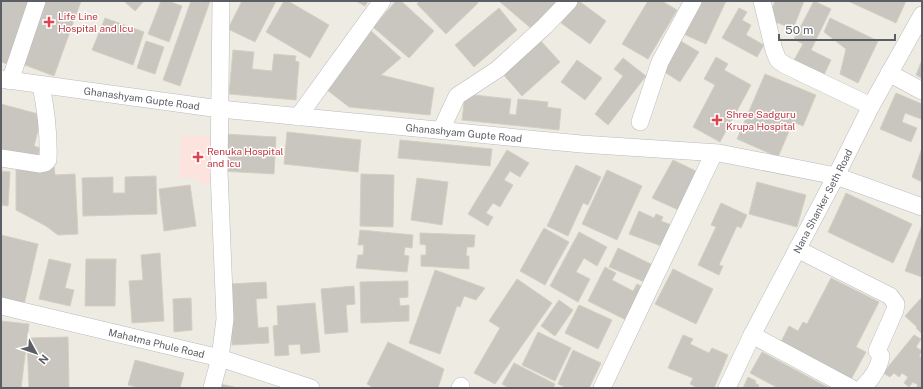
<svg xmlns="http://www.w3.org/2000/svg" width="923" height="389" viewBox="0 0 923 389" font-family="'Public Sans',sans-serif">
<rect width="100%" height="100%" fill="#eeece2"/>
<path fill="#fce3de" d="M 181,135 L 216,136 L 215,184 L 199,184 L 199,178 L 179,178 Z"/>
<g fill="#c9c6bf" stroke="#d3cfc1">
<path d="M 1,1 L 28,1 L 7,64 L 1,62 Z"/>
<path d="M 40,1 L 81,1 L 54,76 L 17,62 Z"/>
<path d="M 124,1 L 144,1 L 135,11 Z"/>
<path d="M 161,1 L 168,1 L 182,6 L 169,42 L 148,34 Z"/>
<path d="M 191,1 L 210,1 L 180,86 L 163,80 Z"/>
<path d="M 242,1 L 276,1 L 255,42 L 228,29 Z"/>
<path d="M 284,1 L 288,1 L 329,25 L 310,58 L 266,32 Z"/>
<path d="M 356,1 L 368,1 L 365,6 Z"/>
<path d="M 396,1 L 401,1 L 434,31 L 409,58 L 373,27 Z"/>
<path d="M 419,1 L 476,1 L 478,3 L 446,34 L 417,4 Z"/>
<path d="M 499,1 L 557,1 L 533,30 Z"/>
<path d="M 577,1 L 579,1 L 606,21 L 590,44 L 561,23 Z"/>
<path d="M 648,1 L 662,1 L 677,10 L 648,59 L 622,44 Z"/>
<path d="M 696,1 L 726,1 L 706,44 L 681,33 Z"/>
<path d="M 775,1 L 804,1 L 793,29 L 768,19 Z"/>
<path d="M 814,1 L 831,9 L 811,50 L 831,60 L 823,77 L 793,62 L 803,44 L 794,39 Z"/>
<path d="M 848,1 L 906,1 L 896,23 Z"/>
<path d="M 499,8 L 517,30 L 474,67 L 455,45 Z"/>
<path d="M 739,8 L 747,12 L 742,20 L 751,25 L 746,35 L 764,45 L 757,57 L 722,38 Z"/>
<path d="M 105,18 L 144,32 L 133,65 L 92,50 Z"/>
<path d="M 830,18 L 878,41 L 858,83 L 840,74 L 846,49 L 824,32 Z"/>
<path d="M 370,30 L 401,58 L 381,75 L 434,88 L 430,115 L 349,107 L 322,86 Z"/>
<path d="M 540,40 L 560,62 L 522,96 L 502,73 Z"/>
<path d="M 679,40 L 699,52 L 680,82 L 660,69 Z"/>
<path d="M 146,41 L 164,47 L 155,74 L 137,68 Z"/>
<path d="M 233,50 L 254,52 L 252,69 L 272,71 L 274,54 L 296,56 L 295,61 L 299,62 L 296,100 L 229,94 Z"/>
<path d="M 716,57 L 728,64 L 724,70 L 751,85 L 720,142 L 693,127 L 715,85 L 704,79 Z"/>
<path d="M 623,58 L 646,76 L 608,125 L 595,114 L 623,76 L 614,69 Z"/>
<path d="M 577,60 L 602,78 L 585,100 L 561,82 Z"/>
<path d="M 922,60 L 922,78 L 916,75 Z"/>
<path d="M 765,74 L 816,95 L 803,126 L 793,122 L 778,157 L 737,139 Z"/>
<path d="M 896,93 L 922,104 L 921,119 L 905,113 L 902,122 L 917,128 L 911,142 L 880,129 Z"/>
<path d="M 465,94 L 511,99 L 509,114 L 516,115 L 518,99 L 548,102 L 547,107 L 561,109 L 559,130 L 462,120 Z"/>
<path d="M 1,104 L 42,115 L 34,146 L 40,148 L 36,161 L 1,152 Z"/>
<path d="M 287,132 L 361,140 L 358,172 L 284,164 Z"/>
<path d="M 224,134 L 276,137 L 274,174 L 221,171 Z"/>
<path d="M 400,140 L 492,149 L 490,166 L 398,158 Z"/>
<path d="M 922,148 L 922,182 L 912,177 Z"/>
<path d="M 507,150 L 529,163 L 520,177 L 510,171 L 504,180 L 513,185 L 500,207 L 493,203 L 486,213 L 493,217 L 488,226 L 468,214 Z"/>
<path d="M 673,160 L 700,173 L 683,212 L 652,198 Z"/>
<path d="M 576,165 L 601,177 L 588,205 L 583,203 L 568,236 L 547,226 Z"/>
<path d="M 54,166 L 55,175 L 75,174 L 78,234 L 58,235 L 46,226 L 16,210 L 16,168 Z"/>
<path d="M 607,170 L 642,186 L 617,240 L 582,224 Z"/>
<path d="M 1,171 L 10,172 L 8,206 L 1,205 Z"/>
<path d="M 361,174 L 394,175 L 393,227 L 360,226 Z"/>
<path d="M 156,176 L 157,214 L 83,216 L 82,178 L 113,177 L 113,193 L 125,193 L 125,177 Z"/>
<path d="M 417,178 L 448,182 L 442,225 L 411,220 Z"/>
<path d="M 757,182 L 806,195 L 797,227 L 749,214 Z"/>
<path d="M 190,185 L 196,226 L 164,231 L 159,189 Z"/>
<path d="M 846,193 L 912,224 L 893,263 L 828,232 Z"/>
<path d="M 721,203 L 747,215 L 741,228 L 737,226 L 719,265 L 723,266 L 719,275 L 698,265 L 716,227 L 711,225 Z"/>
<path d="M 639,211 L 654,218 L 656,214 L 663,217 L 661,221 L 674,226 L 664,247 L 629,234 Z"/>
<path d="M 922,225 L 922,277 L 905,271 Z"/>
<path d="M 544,228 L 569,242 L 545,285 L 520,271 Z"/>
<path d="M 360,230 L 413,235 L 412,248 L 405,247 L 404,255 L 409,256 L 407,272 L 356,268 L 358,255 L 363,255 L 364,245 L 358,245 Z"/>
<path d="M 579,232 L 607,247 L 597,266 L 584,258 L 576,272 L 590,279 L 578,302 L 550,286 Z"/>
<path d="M 420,233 L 475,235 L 474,247 L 467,247 L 466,256 L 469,256 L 469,269 L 421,266 L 421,255 L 426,255 L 426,245 L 420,244 Z"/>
<path d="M 1,235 L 38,244 L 24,305 L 1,300 Z"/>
<path d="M 618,248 L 655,266 L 647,283 L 609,267 Z"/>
<path d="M 160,253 L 164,321 L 132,323 L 129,281 L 143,280 L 141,255 Z"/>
<path d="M 49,259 L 71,264 L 65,288 L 74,290 L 70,306 L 39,299 Z"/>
<path d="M 86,259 L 116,259 L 115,306 L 85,306 Z"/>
<path d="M 605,267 L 616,273 L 612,280 L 633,291 L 637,284 L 645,288 L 628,321 L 588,301 Z"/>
<path d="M 673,269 L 713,289 L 696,324 L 655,304 Z"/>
<path d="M 435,270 L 485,288 L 476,300 L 464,296 L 460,307 L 457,306 L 440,354 L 409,343 Z"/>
<path d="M 831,278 L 879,302 L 856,347 L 866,352 L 849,383 L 779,346 L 789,326 L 798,331 L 803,322 L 807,324 Z"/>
<path d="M 517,279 L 552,303 L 495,384 L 474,373 L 500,328 L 489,321 Z"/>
<path d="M 408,281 L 408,297 L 399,298 L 400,306 L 409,305 L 409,321 L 361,323 L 360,282 Z"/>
<path d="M 266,282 L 267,298 L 256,299 L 258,328 L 268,327 L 269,343 L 232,345 L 230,284 Z"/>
<path d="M 354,286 L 355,304 L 346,305 L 348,332 L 325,334 L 321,289 Z"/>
<path d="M 922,297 L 922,334 L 916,328 L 917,327 L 905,316 Z"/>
<path d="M 191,298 L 192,330 L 174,332 L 173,299 Z"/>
<path d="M 559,300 L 573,310 L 555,336 L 541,326 Z"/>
<path d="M 315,303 L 320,352 L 301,354 L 300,344 L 288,345 L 289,355 L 275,356 L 273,326 L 278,325 L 277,306 Z"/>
<path d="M 579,305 L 612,320 L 598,349 L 565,333 Z"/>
<path d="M 1,321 L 29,324 L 21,388 L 1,388 Z"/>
<path d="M 538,332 L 571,348 L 555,381 L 522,365 Z"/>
<path d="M 683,335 L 693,339 L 690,344 L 709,353 L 712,348 L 728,355 L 714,388 L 698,388 L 690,384 L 693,378 L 668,368 Z"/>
<path d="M 914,335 L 921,339 L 916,347 L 922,351 L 919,356 L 922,358 L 922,388 L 916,388 L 918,385 L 913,382 L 909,387 L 904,383 L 908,377 L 902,373 L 899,377 L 894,373 L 890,377 L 883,373 Z"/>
<path d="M 68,337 L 69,388 L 29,388 L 27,338 Z"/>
<path d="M 388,342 L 444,369 L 438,388 L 374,388 L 367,384 Z"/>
<path d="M 573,350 L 601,363 L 589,388 L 567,388 L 558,384 Z"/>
<path d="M 762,352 L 829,388 L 778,388 L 750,373 Z"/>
<path d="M 135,360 L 184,373 L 180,388 L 141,388 L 128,385 Z"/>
<path d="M 514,363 L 555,384 L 553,388 L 509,388 L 502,384 Z"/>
<path d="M 748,377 L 756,381 L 755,383 L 759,385 L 758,388 L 743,388 Z"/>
<path d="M 216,383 L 238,388 L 215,388 Z"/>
</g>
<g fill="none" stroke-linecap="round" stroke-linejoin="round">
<g stroke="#b8babf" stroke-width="18">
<g id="minor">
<path d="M 762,1 L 774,50 L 778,60 L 785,65 L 871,106"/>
<path d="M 889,73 L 922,91"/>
<path id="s1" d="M 1,79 L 220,109 L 581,144 L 719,153 L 836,176 L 922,207"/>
<path d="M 10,81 L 37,1"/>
<path d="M 298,117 L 382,1"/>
<path d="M 640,122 L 660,62 L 693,1"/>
<path d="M 441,130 L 457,96 L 498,69 L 545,26 L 569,1"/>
<path d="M 1,158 L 40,164 L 45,163 L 48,160 C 49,135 46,110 41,85"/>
<path d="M 797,249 L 890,296 L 896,304 L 895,310 L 877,351 L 881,356 C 879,368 871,380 862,388"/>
<path id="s2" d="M 1,306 L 220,358 L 311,388"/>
<path d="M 752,335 L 851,388"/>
<path d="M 212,388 L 220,358 L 225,319 L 219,171 L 221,1"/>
<path d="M 460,388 L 461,386"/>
<path d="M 602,388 L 714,153"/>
<path id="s3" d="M 727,388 L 752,335 L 836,176 L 871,106 L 922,15"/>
</g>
</g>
<use href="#minor" stroke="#fff" stroke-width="17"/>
</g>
<g fill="#e0444e" stroke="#fff" stroke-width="1.5">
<path d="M47 16h4v4h4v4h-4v4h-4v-4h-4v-4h4z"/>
<path d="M715 114h4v4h4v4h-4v4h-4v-4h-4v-4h4z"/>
<path d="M196 151h4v4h4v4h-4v4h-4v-4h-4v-4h4z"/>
</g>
<g text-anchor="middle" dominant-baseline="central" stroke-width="3" stroke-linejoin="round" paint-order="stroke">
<g font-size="10" fill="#be3a42" stroke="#fff" text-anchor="start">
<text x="58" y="16">Life Line<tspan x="58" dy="12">Hospital and Icu</tspan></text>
<text x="726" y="114">Shree Sadguru<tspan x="726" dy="12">Krupa Hospital</tspan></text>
<text x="207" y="151">Renuka Hospital<tspan x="207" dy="12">and Icu</tspan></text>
</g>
<g font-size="10" fill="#5b5e64" stroke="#fff">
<text stroke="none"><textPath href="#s1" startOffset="142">Ghanashyam Gupte Road</textPath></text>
<text stroke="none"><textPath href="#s1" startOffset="466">Ghanashyam Gupte Road</textPath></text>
<text stroke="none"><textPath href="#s3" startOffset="210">Nana Shanker Seth Road</textPath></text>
<text stroke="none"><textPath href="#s2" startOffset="160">Mahatma Phule Road</textPath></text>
</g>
</g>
<rect width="923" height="389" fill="none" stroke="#5b5e64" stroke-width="4"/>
<g transform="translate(36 353) rotate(130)" stroke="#ffffff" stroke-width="3" paint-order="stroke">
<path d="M0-3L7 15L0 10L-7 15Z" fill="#5b5e64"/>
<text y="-6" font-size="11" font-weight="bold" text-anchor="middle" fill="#5b5e64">N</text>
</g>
<path d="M779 34v6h116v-6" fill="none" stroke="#5b5e64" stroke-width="2"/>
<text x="785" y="34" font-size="12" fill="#5b5e64" stroke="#ffffff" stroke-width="3" paint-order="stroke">50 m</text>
</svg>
